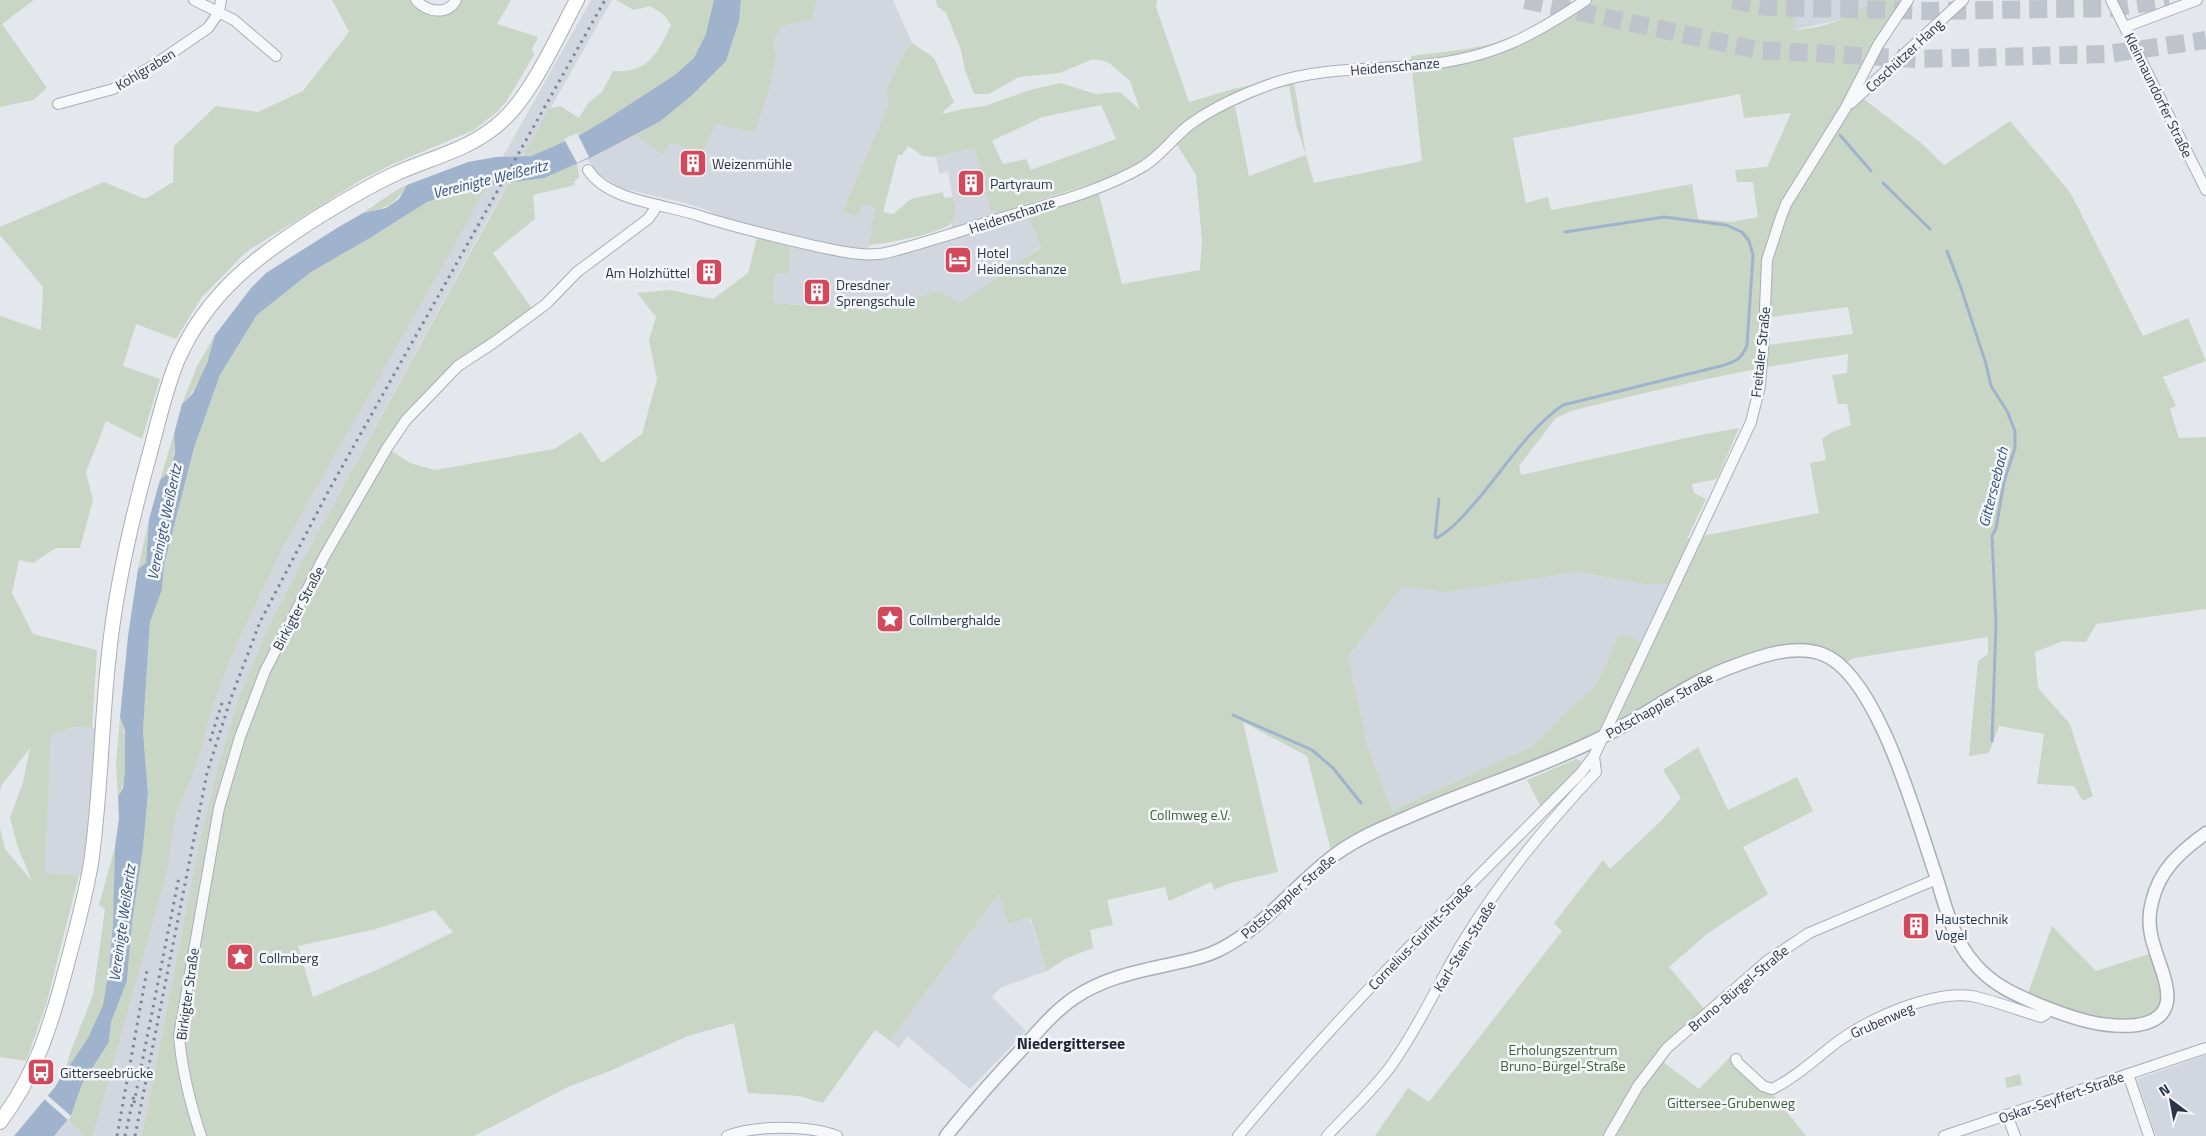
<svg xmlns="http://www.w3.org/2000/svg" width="2206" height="1136" viewBox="0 0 2206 1136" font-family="'Titillium Web',sans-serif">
<rect width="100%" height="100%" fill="#e4e7ec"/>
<g fill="#d2d6de">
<path d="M 591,0 L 612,0 L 490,215 L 305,556 L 268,627 L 238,700 L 216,773 L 198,850 L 142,1136 L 93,1136 L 168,869 L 176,814 L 197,765 L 216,696 L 236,646 L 283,547 Z"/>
<path d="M 817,0 L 893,0 L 912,43 L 904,53 L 886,90 L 889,103 L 842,213 L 860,216 L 862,205 L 875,207 L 869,249 L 831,245 L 714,216 L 710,211 L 685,203 L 620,188 L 596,172 L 587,158 L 634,135 L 663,153 L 671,142 L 701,154 L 715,124 L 776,55 L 774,43 L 780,27 L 813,19 Z"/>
<path d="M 1796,0 L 1872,0 L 1858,13 L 1843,19 L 1794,30 Z"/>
<path d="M 975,148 L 990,210 L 999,213 L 1002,224 L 1028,215 L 1041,246 L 960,304 L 938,291 L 871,310 L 773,303 L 775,273 L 789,273 L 791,246 L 831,255 L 869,260 L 886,259 L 956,239 L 951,224 L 956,214 L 948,172 L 939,174 L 936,157 Z"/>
<path d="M 1578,572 L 1643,584 L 1675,585 L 1645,646 L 1619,635 L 1597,683 L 1532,746 L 1392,811 L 1368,747 L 1348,656 L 1402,587 L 1448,592 Z"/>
<path d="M 74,727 L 96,728 L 89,827 L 82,876 L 45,873 L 51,735 Z"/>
<path d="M 1000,893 L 1008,924 L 1029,917 L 1047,971 L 1000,988 L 992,997 L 1026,1031 L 970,1089 L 907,1036 L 899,1048 L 890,1041 Z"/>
<path d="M 2206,1055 L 2206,1136 L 2156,1136 L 2137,1079 Z"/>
<path d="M 68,1120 L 84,1136 L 54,1136 Z"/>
</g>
<g fill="#c9d6c5" fill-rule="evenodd">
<path d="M 0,0 L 34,0 L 2,24 L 47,88 L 33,100 L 0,107 Z"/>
<path d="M 332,0 L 412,0 L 421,8 L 452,9 L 461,0 L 511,0 L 497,24 L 538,37 L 532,49 L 534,55 L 506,102 L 497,112 L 474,130 L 391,165 L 361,180 L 246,252 L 202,297 L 176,339 L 136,324 L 123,366 L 160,379 L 142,439 L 106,421 L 86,472 L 93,500 L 80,548 L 56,548 L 33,563 L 19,560 L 12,593 L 33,634 L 97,650 L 92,728 L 74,727 L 51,735 L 45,873 L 79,875 L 46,1005 L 26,1061 L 0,1057 L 0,828 L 5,849 L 32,881 L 18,848 L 10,818 L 23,782 L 30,748 L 1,786 L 0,793 L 0,316 L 41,330 L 43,287 L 0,235 L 0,227 L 104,182 L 145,199 L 173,182 L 174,146 L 216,106 L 258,112 L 303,91 L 349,32 Z"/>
<path d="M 616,0 L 714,0 C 712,19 705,42 694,58 C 675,83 554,155 523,157 L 549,109 L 560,106 L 579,118 L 588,103 L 602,92 L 613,71 C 648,74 658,53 671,25 L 664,15 L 650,6 L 634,10 Z"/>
<path d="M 741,0 L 817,0 L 813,19 L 780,27 L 774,43 L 776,55 L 768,94 L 754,132 L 716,124 L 701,154 L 671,142 L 663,154 L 634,135 L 659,122 L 739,21 Z"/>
<path d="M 936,0 L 1157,0 L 1156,7 L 1189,102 L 1233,89 L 1254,85 L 1139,164 L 1097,182 L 999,213 L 990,210 L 975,148 L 936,157 L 923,156 L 908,146 L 902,155 L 898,155 L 883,212 L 893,214 L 911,199 L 943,192 L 944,198 L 953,197 C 954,204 958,213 954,220 C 948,233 884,244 869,245 L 875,207 L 862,205 L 860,216 L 842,213 L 889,103 L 886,90 L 904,53 L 912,43 L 934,58 L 954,102 L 944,111 L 943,114 L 962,109 L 985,106 L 1030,90 L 1060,83 L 1096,94 L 1120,92 L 1140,110 L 1130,81 L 1108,62 L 1093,59 L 1060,73 L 1019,77 L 989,94 L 974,94 L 965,70 L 961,50 L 946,13 L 937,6 ZM 1101,105 L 1116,139 L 1031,170 L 1026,159 L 1003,164 L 992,141 L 1042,117 Z"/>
<path d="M 1576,0 L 1581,0 L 1536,29 L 1474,53 L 1411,62 L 1411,56 C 1440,52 1470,50 1498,42 C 1526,34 1552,15 1576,0 Z"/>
<path d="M 1592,0 L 1796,0 L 1795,30 C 1821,28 1853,19 1872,0 L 1912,0 L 1857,94 L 1921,143 L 1944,165 L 2010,121 L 2070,192 L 2143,336 L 2188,318 L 2206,361 L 2163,377 L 2176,406 L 2170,409 L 2179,438 L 2206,437 L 2206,609 L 2096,624 L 2086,642 L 2063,641 L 2035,652 L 2038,688 L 2070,724 L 2093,796 L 2083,801 L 2074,786 L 2037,784 L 2044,734 L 1999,726 L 1989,753 L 1969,756 L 1978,661 L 1988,654 L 1988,637 L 1854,658 L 1841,666 L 1822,654 L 1758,658 L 1633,719 L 1337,853 L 1330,847 L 1307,756 L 1243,722 L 1278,872 L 1230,883 L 1214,890 L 1211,882 L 1169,901 L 1165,887 L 1107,900 L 1113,925 L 1090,930 L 1093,948 L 1065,959 L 1047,971 L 1030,917 L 1008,924 L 999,894 L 890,1041 L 875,1030 L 823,1103 L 799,1096 L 748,1093 L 734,1023 L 688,1036 L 610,1071 L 568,1087 L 474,1136 L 142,1136 L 198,850 L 216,773 L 238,700 L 268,627 L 305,556 L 508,184 L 544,178 L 577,163 L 579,177 L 574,182 L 575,185 L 533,195 L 535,219 L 493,253 L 535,313 L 458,366 L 387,448 L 410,463 L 435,470 L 554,449 L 581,432 L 602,463 L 642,434 L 657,379 L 649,340 L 656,317 L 637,293 L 670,290 L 713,299 L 748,273 L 757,238 L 791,246 L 789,274 L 775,273 L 773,303 L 871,310 L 938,291 L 960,303 L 1041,247 L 1028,215 L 1094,192 L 1099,194 L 1122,284 L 1200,270 L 1202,240 L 1196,175 L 1176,143 C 1206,111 1253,93 1294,82 L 1306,155 L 1314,183 L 1422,161 L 1412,70 L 1543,32 ZM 1289,86 L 1296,125 L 1306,155 L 1249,176 L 1235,106 L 1274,89 ZM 1740,94 L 1744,118 L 1791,113 L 1767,167 L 1735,170 L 1737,182 L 1753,182 L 1758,217 L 1732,222 L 1698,219 L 1692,184 L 1551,210 L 1548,197 L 1526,203 L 1513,138 ZM 1848,307 L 1853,334 L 1768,345 L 1771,317 ZM 1848,354 L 1847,373 L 1832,375 L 1838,404 L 1847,404 L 1851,425 L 1832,432 L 1822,439 L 1826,460 L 1810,463 L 1819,513 L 1687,539 L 1706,499 L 1694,493 L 1692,484 L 1717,479 L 1739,428 L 1695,436 L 1521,475 L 1519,466 L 1556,418 L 1571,411 C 1663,388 1755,367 1848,354 ZM 1578,572 L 1643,584 L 1675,585 L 1644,646 L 1634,638 L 1619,635 L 1597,683 L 1532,746 L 1392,811 L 1368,747 L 1348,656 L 1402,587 L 1448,592 ZM 434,910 L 453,932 L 381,968 L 313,997 L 298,946 L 376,929 Z"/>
<path d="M 407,185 C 394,206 386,208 363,213 C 378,203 391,192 407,185 Z"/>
<path d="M 487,187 L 283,547 L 236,646 L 216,696 L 197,765 L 176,814 L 168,869 L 93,1136 L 84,1136 L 68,1120 L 71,1116 L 82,1084 L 109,1042 L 111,1022 L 127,981 L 132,923 L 143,848 L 148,793 L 143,731 L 150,622 L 162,590 L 164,565 L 194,448 L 220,375 L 257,315 L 311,272 L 370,238 L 427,202 Z"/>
<path d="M 215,335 C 208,360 201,385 182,404 L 197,366 Z"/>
<path d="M 174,434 C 175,455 175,465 160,480 Z"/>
<path d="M 149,519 L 146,563 L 138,569 Z"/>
<path d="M 120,717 C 128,739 130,774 118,796 L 116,764 Z"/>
<path d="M 1698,747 L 1728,810 L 1797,777 L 1813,811 L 1743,847 L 1768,894 L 1708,933 L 1669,967 L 1707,1012 L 1659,1059 L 1699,1089 L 1732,1055 L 1769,1089 L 1806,1136 L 1375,1136 L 1408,1088 L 1429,1102 L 1562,931 L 1554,923 L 1603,860 L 1610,869 L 1660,822 L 1681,798 L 1663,770 Z"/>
<path d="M 1576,759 L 1581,761 L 1580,765 L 1541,807 L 1527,780 Z"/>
<path d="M 115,847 C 116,881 114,915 111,949 C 109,967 109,989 103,1006 C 95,1027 83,1053 66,1068 L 70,1053 L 93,995 L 105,909 L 99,905 Z"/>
<path d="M 2052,926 L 2096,971 L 2155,952 L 2164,1009 L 2129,1026 L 2026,999 Z"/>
<path d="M 2020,1074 L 2022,1085 L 2007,1088 L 2005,1078 Z"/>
</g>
<path fill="#9fb4cc" d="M 714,0 L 741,0 L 739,21 L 726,61 L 690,97 L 659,122 L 592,157 L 544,178 L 474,188 L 427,202 L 370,238 L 311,272 L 257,315 L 220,375 L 194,448 L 164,565 L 162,590 L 150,622 L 143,731 L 148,793 L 143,848 L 132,923 L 127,981 L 111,1022 L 109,1042 L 82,1084 L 71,1116 L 54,1136 L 14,1136 L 55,1087 L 66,1068 L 72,1062 L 88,1038 L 103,1005 L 109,970 L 113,924 L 115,847 L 119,818 L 118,796 L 123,788 L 125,771 L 125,731 L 120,717 L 128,636 L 138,569 L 146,563 L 149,519 L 160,480 L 170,470 L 175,453 L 174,434 L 182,404 L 193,393 L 207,363 L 215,335 L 251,288 L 266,273 L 337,228 L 363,213 L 386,208 L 399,199 L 407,185 L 468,162 L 496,157 L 531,156 L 578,136 L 607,119 L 675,75 L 694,58 L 706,34 Z"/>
<g fill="#e4e7ec">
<path d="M 577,133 L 589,157 L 577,163 L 564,139 Z"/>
<path d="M 46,1094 L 71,1116 L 68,1120 L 43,1098 Z"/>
</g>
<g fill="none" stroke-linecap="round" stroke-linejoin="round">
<g stroke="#9fb4cc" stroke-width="3">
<path d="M 1840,135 L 1871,171"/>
<path d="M 1883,183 L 1930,229"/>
<path d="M 1947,251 L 1961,288 L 1986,364 L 1991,386 L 2007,411 L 2015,431 L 2015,448 L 2004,482 L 1996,528 L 1992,536 L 1996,624 L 1992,741"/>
<path d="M 1439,499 L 1435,537 L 1437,538 C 1454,528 1467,512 1479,498 C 1505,467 1530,428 1563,405 L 1721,366 C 1735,362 1742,359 1747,345 L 1753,255 L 1749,241 L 1742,232 L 1726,225 L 1664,217 L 1565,232"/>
<path d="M 1233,715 L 1312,750 L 1333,768 L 1361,803"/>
</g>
<g stroke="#bfc3cb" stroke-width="18" stroke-dasharray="18 9" stroke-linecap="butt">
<path d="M 1525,0 L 1757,50 L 1917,59 L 2108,54 L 2206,40"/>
<path d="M 1733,0 L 1767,7 L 1931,11 L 2111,8 L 2169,0"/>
</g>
<g stroke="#a9aeb7" stroke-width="12">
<g id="minor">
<path d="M 194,0 L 234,20 L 276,56"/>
<path d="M 416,0 C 427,12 447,16 456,0"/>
<path d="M 2111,0 L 2206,190"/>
<path d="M 2125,27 L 2197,0"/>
<path d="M 1851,103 L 1963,0"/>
<path d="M 58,104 L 113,89 L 151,67 L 208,28 L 219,12 L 221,0"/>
<path d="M 588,170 C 609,202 666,204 700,216 C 737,228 776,237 815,246 C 835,250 857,256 878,254 C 891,253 903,248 915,245 C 937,238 960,232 982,224 C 1035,207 1095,195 1144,166 C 1161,155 1172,139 1188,126 C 1210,109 1247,92 1274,83 C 1322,67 1374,70 1423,65 C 1492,58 1531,37 1586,0"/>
<path d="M 1736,1059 L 1738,1063 L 1763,1086 L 1772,1089 C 1797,1077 1818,1056 1840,1040 C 1871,1018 1933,990 1972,996 C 1995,1001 2018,1010 2041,1017 L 2046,1014 L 2048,1008"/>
<path d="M 2128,1074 L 2149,1136"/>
<path d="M 2007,1115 L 2015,1136"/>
<path d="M 201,1136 C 190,1103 182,1071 179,1036 L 219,808 L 240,737 L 265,671 L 325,555 L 387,448 L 406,420 L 458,366 L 493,343 L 546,304 L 577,272 L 648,219 L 658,205"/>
<path d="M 727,1136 C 756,1125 808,1125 837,1136"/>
<path d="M 1238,1136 C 1344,1008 1463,892 1580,774 L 1594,756 L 1751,422 L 1760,386 L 1764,334 L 1767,260 L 1781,217 L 1786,204 L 1845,109 L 1878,45 L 1908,0"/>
<path d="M 1327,1136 C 1349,1112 1374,1090 1393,1063 C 1419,1026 1438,984 1461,945 C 1499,882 1546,825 1596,772 L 1594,756"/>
<path d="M 1609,1136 L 1638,1086 L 1667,1048 L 1767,961 L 1809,933 L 1937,879"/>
<path d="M 1944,1136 L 2206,1048"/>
</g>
</g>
<g stroke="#a9aeb7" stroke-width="15">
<path id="tertiary" d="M 946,1136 C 971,1105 996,1076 1023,1048 C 1038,1031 1055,1011 1074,998 C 1105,977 1140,971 1176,963 C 1191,960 1205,957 1219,950 C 1265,927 1295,884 1336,854 C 1358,838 1384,827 1408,817 C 1471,789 1538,769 1600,738 C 1646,716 1686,683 1734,666 C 1761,656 1794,644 1822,654 C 1877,673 1917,821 1935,873 C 1945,904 1952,938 1974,963 C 1992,985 2016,995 2042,1006 C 2072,1018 2104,1029 2137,1025 C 2187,1017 2162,975 2154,946 C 2149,931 2148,916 2152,902 C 2159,870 2181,851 2206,833"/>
</g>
<g stroke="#a9aeb7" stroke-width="16">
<path id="secondary" d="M 0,1122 C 36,1074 51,1025 66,968 C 75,934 85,899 91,863 C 101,794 101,724 109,654 C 116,584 132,517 151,449 C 159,419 166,387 178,359 C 208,292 258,255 318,217 C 343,202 368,186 395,174 C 432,157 473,149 503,120 C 532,94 558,35 577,0"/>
</g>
<use href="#minor" stroke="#f7f8fa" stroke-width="10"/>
<use href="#tertiary" stroke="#f7f8fa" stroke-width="12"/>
<use href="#secondary" stroke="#fff" stroke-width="14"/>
<g stroke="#7d8696" stroke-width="3" stroke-dasharray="2.5 5" stroke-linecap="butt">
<path d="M 210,741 L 222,703"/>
<path d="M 134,1103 L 179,877"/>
<path d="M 117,1136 L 147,970"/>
<path d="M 125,1136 L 134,1095"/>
<path d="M 135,1136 L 207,773 L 231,698 L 260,622 L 329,490 L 605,0"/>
</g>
</g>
<defs>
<g id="building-square" transform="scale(1.4375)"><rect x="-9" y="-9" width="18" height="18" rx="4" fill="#d1495b" stroke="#f4f6f9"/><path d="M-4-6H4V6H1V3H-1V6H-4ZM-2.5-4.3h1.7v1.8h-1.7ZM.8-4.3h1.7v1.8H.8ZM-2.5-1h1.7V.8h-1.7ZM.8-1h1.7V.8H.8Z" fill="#fff"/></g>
<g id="hotel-square" transform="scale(1.4375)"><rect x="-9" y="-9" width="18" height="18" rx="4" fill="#d1495b" stroke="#f4f6f9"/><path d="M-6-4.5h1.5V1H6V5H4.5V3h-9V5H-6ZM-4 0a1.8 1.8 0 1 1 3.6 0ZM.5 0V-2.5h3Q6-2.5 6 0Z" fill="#fff"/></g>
<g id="sight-square" transform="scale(1.4375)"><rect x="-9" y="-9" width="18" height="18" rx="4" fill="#d1495b" stroke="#f4f6f9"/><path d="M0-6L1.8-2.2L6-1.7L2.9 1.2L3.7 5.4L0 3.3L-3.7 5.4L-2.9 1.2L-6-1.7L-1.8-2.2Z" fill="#fff"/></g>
<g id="bus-square" transform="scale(1.4375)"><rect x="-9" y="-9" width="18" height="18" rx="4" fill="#d1495b" stroke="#f4f6f9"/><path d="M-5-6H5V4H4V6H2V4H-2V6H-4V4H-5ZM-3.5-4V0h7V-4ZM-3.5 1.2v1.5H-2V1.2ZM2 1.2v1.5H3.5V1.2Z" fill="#fff"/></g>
</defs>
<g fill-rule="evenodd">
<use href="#building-square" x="693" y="163"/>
<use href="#building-square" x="971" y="183"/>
<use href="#hotel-square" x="958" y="260"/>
<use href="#building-square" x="709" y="272"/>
<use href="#building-square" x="817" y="292"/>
<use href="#sight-square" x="890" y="619"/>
<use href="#building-square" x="1916" y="926"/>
<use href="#sight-square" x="240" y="957"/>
<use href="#bus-square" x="41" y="1072"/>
</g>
<g text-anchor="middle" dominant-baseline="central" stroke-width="5" stroke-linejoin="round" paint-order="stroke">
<g font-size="14" fill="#2b3445" stroke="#f4f6f9">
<text transform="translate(1904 55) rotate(-43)">Coschützer Hang</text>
<text transform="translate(1395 66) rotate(-5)">Heidenschanze</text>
<text transform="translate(145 69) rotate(-31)">Kohlgraben</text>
<text transform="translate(2159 95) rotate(64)">Kleinnaundorfer Straße</text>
<text transform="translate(1012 215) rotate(-18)">Heidenschanze</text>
<text transform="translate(1760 352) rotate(-84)">Freitaler Straße</text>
<text transform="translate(298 608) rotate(-62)">Birkigter Straße</text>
<text transform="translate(1659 705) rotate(-29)">Potschappler Straße</text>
<text transform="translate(1288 896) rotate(-41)">Potschappler Straße</text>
<text transform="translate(1420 936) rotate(-46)">Cornelius-Gurlitt-Straße</text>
<text transform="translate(1464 946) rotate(-58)">Karl-Stein-Straße</text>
<text transform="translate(1738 988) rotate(-40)">Bruno-Bürgel-Straße</text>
<text transform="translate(187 994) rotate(-82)">Birkigter Straße</text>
<text transform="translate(1882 1020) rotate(-24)">Grubenweg</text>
<text transform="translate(2061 1097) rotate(-19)">Oskar-Seyffert-Straße</text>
</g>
<g font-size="14" fill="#2b3445" stroke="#f4f6f9" text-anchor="start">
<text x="712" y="163">Weizenmühle</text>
<text x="990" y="183">Partyraum</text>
<text x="977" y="252">Hotel<tspan x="977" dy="16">Heidenschanze</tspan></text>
<text x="690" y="272" text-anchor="end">Am Holzhüttel</text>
<text x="836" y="284">Dresdner<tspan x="836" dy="16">Sprengschule</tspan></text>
<text x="909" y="619">Collmberghalde</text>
<text x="1935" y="918">Haustechnik<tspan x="1935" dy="16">Vogel</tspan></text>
<text x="259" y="957">Collmberg</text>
<text x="60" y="1072">Gitterseebrücke</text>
</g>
<g font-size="14" fill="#3f6138" stroke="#f4f6f9">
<text x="1190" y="814">Collmweg e.V.</text>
<text x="1563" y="1049">Erholungszentrum<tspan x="1563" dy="16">Bruno-Bürgel-Straße</tspan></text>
<text x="1731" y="1102">Gittersee-Grubenweg</text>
</g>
<g font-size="15" font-style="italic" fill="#34527a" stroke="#f4f6f9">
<text transform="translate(490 179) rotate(-14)">Vereinigte Weißeritz</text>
<text transform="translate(1993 487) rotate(-76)">Gitterseebach</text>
<text transform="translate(164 522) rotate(-78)">Vereinigte Weißeritz</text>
<text transform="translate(122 923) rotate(-82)">Vereinigte Weißeritz</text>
</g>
<g font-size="16" font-weight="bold" fill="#1d2536" stroke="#f4f6f9">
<text x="1071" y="1043">Niedergittersee</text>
</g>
</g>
<g transform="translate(2171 1101) rotate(328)" stroke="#f4f6f9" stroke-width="4" paint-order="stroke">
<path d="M0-4L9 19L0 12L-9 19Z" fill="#2b3445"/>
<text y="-8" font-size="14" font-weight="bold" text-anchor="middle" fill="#2b3445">N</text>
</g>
</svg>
